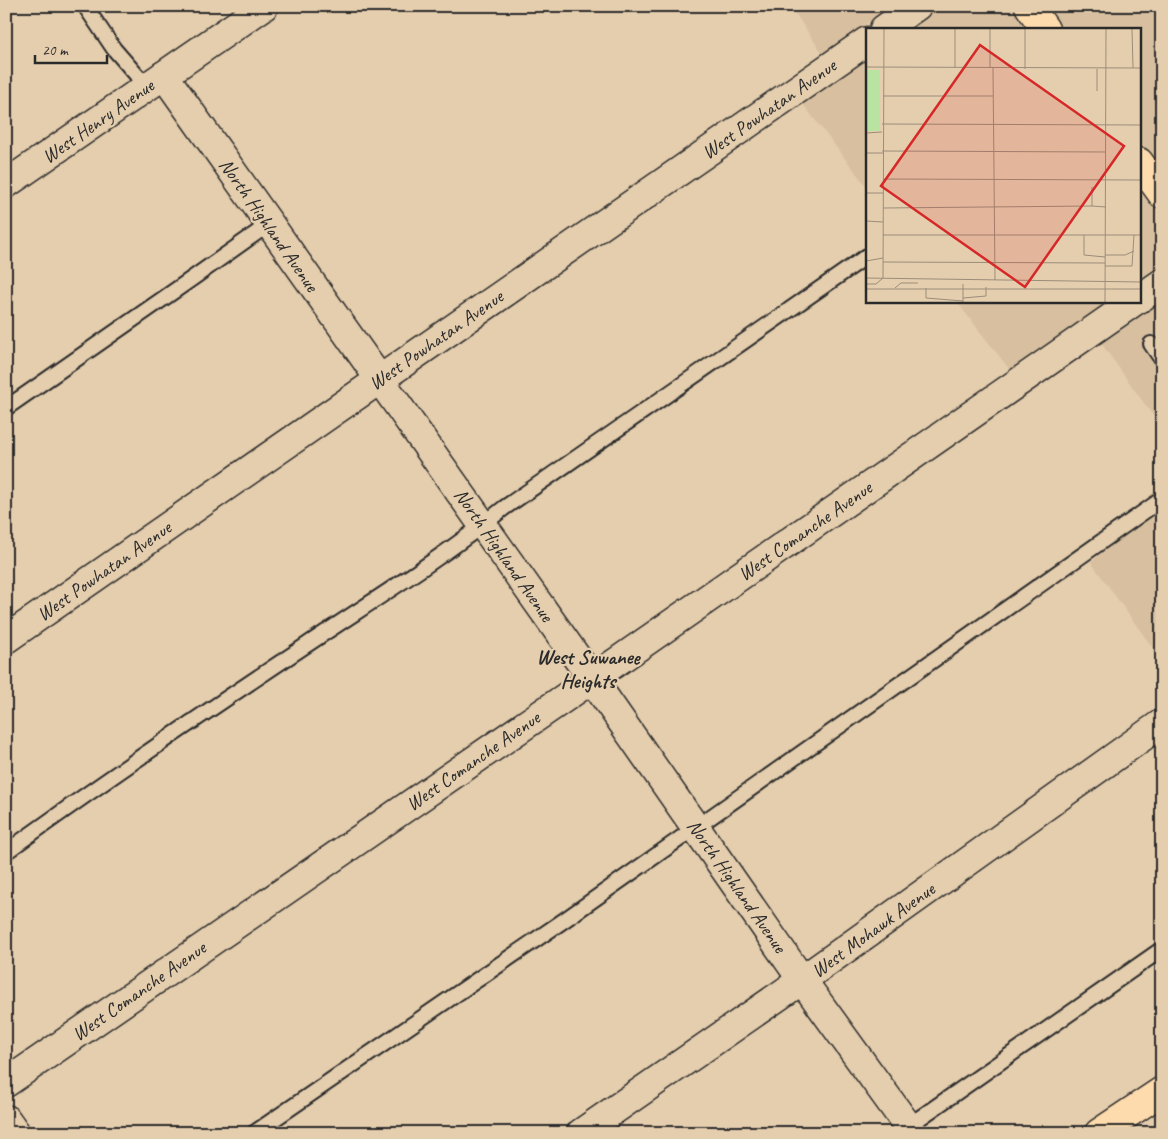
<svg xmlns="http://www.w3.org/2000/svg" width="1168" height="1139" viewBox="0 0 1168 1139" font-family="Caveat,sans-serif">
<rect width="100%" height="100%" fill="#e5ceae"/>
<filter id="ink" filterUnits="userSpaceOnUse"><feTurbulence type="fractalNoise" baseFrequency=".02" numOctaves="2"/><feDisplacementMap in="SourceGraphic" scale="10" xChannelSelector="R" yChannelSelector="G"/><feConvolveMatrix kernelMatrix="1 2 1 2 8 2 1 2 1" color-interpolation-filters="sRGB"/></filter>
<g filter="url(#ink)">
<g fill="#d7bf9f">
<path d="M 790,6 L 892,6 L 823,54 Z"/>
<path d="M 941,6 L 1013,6 L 1029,29 L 909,29 Z"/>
<path d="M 1044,6 L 1162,6 L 1162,172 L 1139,141 L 1139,29 L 1060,29 Z"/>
<path d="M 867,58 L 867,187 L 802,103 Z"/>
<path d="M 1139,184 L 1162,216 L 1162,266 L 1139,281 Z"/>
<path d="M 1162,300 L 1162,428 L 1101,343 Z"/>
<path d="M 956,301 L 1110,301 L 1011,371 Z"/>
<path d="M 1162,503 L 1162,661 L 1091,562 Z"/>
</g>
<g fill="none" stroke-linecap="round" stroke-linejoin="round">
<g stroke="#2b2b2b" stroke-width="18">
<g id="lane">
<path d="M 85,6 L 114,49 L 147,87"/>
<path d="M 1151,344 L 1162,360"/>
<path d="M 6,408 L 190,280 L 269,224"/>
<path d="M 6,852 C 104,781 204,713 305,646 C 372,601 441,559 504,508 L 867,256"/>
<path d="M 904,1129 L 1162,949"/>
<path d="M 254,1133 L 563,921 L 1162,499"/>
</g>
</g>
<g stroke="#2b2b2b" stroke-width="31">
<g id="street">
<path d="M 884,29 L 917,6"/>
<path d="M 164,75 L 592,679 L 802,980 L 913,1133"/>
<path d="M 6,184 L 264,6"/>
<path d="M 1139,299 L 1162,283"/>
<path d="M 6,639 L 867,41"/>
<path d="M 6,1083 L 592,679 L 1135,301"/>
<path d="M 6,1119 L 16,1133"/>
<path d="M 581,1133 L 802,980 L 1162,723"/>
</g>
</g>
<g stroke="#2b2b2b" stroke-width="31">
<g id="primary">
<path d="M 1029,6 L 1045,29"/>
<path d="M 1139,162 L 1162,194"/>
<path d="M 1099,1133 L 1162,1091"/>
</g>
</g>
<use href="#lane" stroke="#e5ceae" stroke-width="14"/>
<use href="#street" stroke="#e5ceae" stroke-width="28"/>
<use href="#primary" stroke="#fedbac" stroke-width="28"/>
</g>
</g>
<g text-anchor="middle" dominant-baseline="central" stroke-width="4.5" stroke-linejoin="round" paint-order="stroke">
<g font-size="20" fill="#2b2b2b" stroke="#e5ceae">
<text transform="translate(769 109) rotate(-35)">West Powhatan Avenue</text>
<text transform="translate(98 121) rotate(-35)">West Henry Avenue</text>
<text transform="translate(269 225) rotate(55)">North Highland Avenue</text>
<text transform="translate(436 340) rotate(-35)">West Powhatan Avenue</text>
<text transform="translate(805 531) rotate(-35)">West Comanche Avenue</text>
<text transform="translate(504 555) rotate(55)">North Highland Avenue</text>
<text transform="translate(104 571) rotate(-35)">West Powhatan Avenue</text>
<text transform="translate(473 761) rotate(-35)">West Comanche Avenue</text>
<text transform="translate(737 886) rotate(55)">North Highland Avenue</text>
<text transform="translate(873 930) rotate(-36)">West Mohawk Avenue</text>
<text transform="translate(139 991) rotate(-35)">West Comanche Avenue</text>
</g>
<g font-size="21" font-weight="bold" fill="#2b2b2b" stroke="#e5ceae">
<text x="588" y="657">West Suwanee<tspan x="588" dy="24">Heights</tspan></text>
</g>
</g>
<g transform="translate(866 28)">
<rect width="275" height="275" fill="#e5ceae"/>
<path d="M 0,42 L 14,42 L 14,103 L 0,103 Z" fill="#b8e3a0"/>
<path fill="none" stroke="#9b8d7a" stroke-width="1" d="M 89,1 L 89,40M 124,1 L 124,40M 159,1 L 159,41M 266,1 L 267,40M 0,39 L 275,40M 127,40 L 129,252M 231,41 L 231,63M 17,68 L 127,68M 16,96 L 275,97M 0,105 L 16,104M 16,123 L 240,124M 0,125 L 17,125M 17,151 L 275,152M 226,159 L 226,178 L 240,179M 0,165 L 17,165M 17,180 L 226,178M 0,193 L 17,194M 17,207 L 275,207M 218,207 L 218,227 L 239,229M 239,227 L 259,227 L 268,223M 0,233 L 17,230M 17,234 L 239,235M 239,238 L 266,238 L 268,207M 0,250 L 275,254M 17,250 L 18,1M 0,256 L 10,256 L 17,250M 97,256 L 97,274M 29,260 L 35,255 L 52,255M 60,260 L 60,270 L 97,273M 0,261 L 275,261M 97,270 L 120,268 L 120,259M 239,274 L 240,1"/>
<path fill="#d62828" fill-opacity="0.15" stroke="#d62828" stroke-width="2.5" d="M 114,17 L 258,118 L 159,259 L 15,158 Z"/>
<rect width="275" height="275" fill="none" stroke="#2b2b2b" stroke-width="2.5"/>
</g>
<rect width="1168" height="1139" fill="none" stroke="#e5ceae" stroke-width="25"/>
<rect x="12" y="12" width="1143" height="1114" fill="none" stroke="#2b2b2b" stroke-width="2" filter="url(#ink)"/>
<path d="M35 55v8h72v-8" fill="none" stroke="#2b2b2b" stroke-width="2.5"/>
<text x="42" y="55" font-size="15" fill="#2b2b2b" stroke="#e5ceae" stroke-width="4" paint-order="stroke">20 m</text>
</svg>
